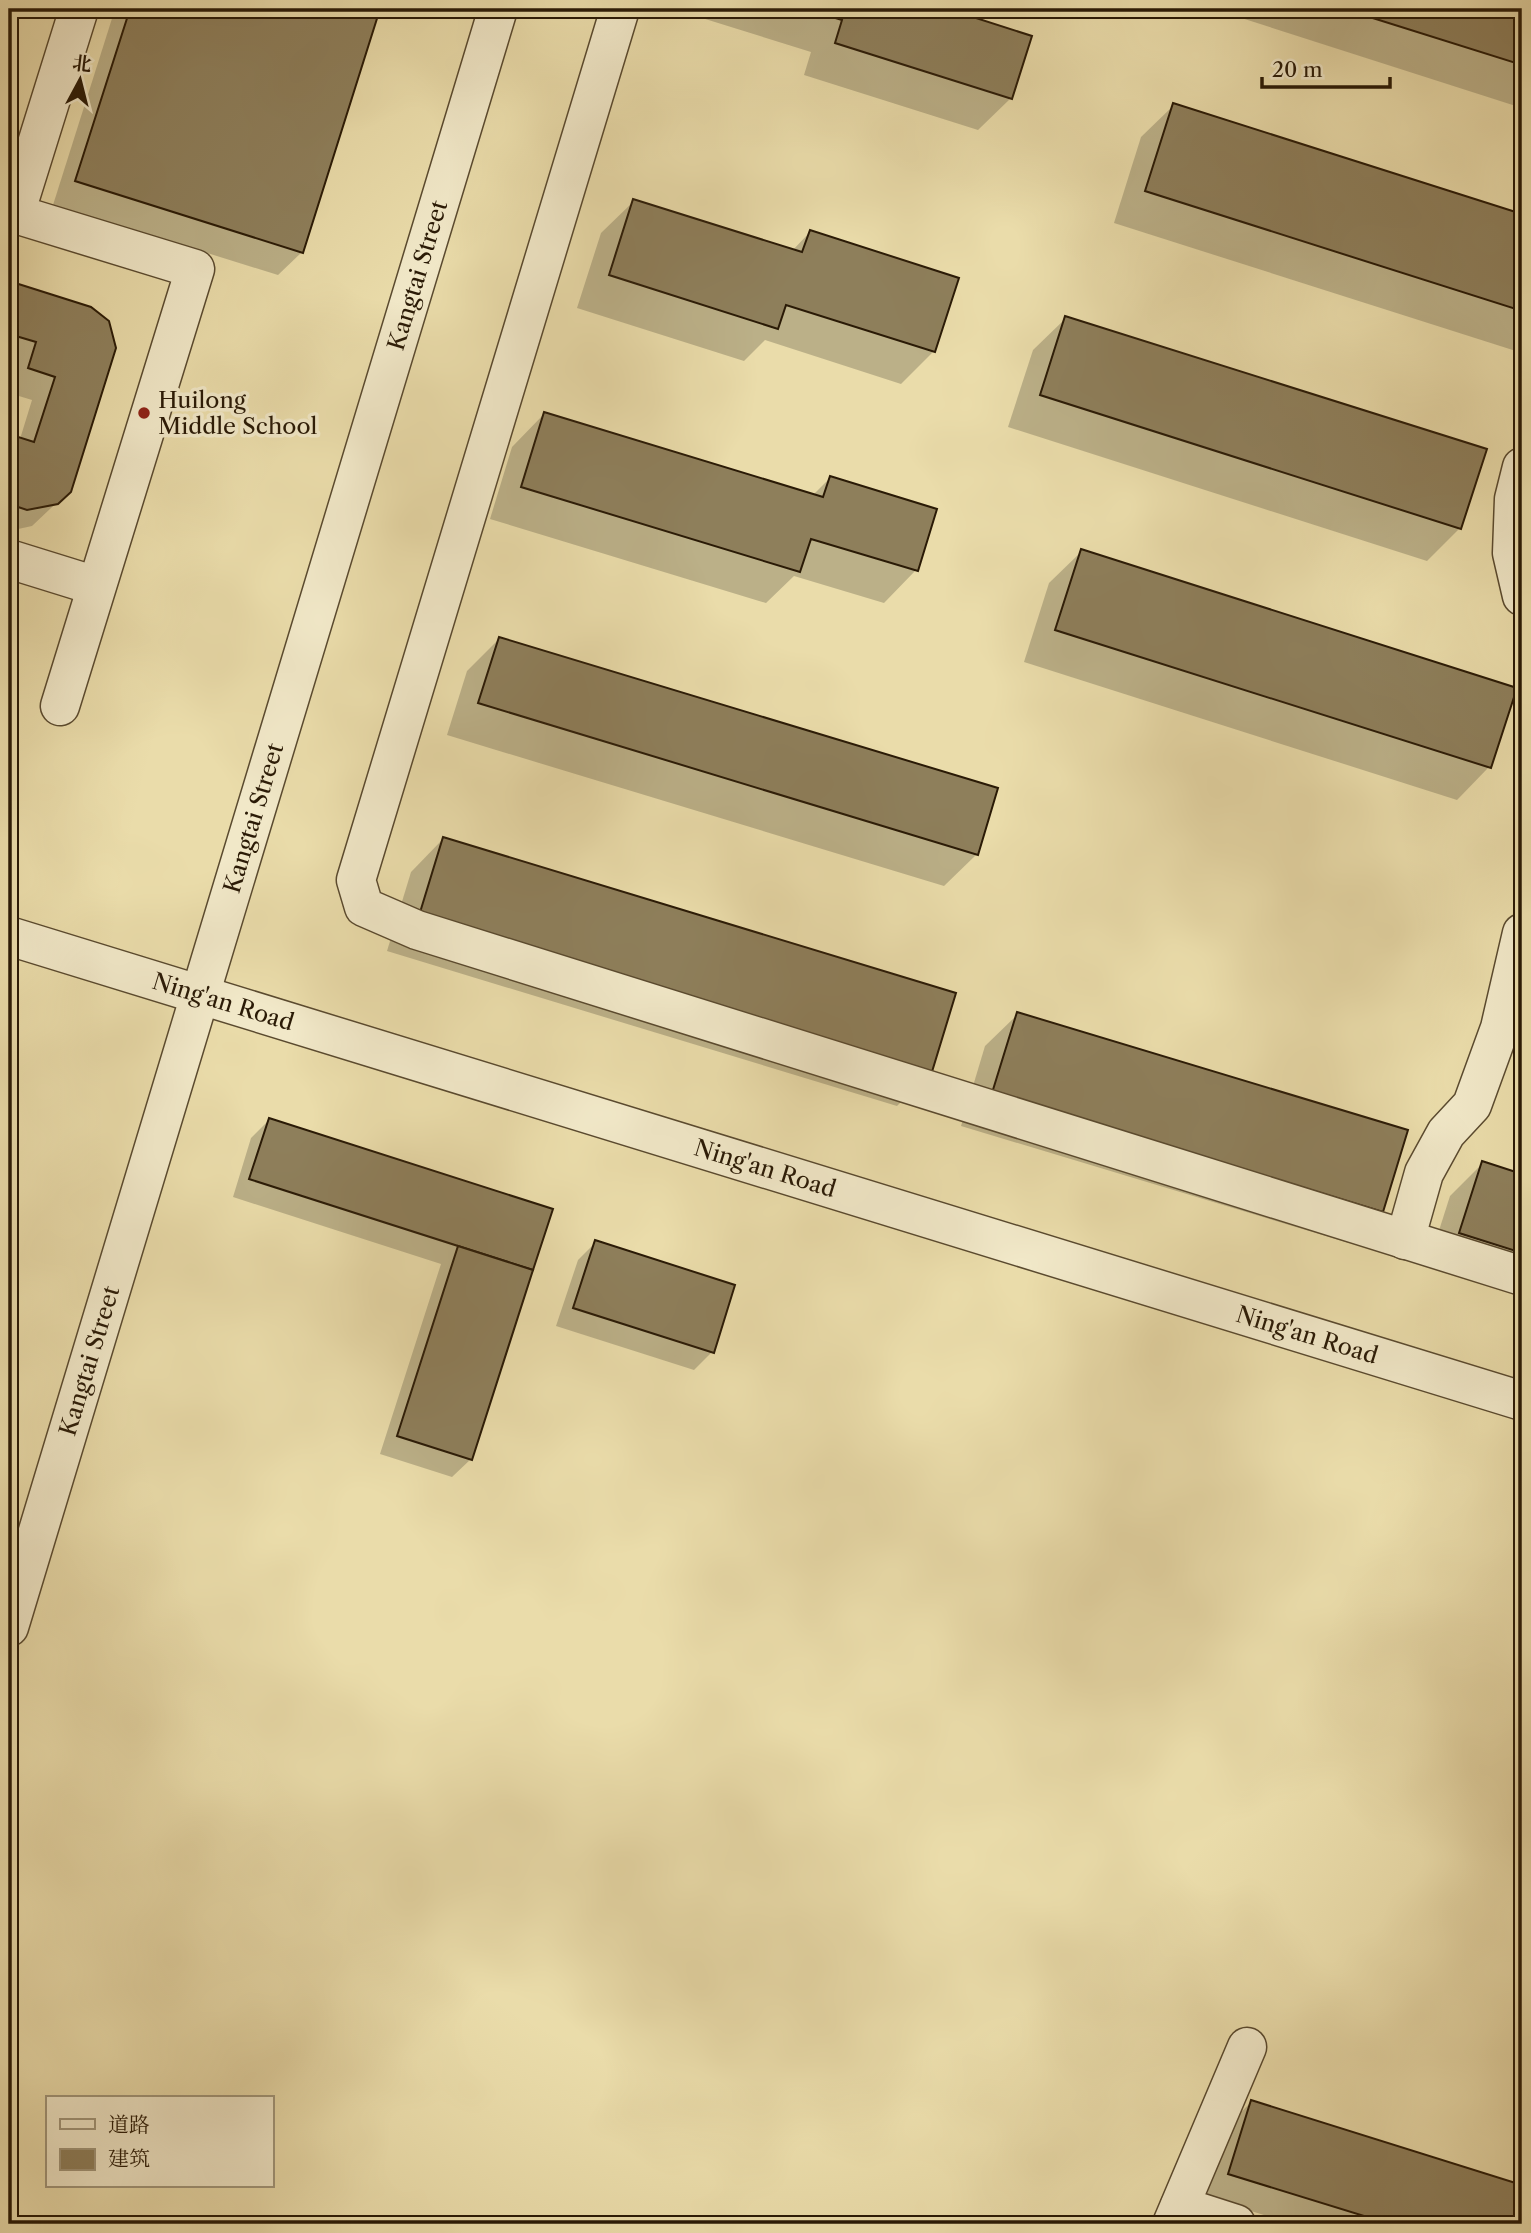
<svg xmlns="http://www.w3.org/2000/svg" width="1531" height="2233" viewBox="0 0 1531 2233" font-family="'Libre Caslon Text','Noto Serif SC',serif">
<rect width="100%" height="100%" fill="#eadcaa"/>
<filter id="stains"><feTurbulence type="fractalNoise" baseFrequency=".00286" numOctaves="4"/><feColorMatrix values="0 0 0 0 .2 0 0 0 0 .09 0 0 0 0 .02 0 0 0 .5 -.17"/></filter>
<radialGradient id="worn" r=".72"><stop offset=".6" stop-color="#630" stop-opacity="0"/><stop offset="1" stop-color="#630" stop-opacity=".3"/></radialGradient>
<g fill="#0003">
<path d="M 115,9 L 379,9 L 302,252 L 278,275 L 53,205 Z"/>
<path d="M 673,9 L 943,9 L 1030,37 L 1011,98 L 978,130 L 804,75 L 811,52 Z"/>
<path d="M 1234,9 L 1522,9 L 1522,108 L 1232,15 Z"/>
<path d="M 1174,105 L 1522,215 L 1522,349 L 1519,352 L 1114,223 L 1141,137 Z"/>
<path d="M 634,201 L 792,251 L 810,232 L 934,351 L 901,384 L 765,340 L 744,361 L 577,308 L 601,233 Z"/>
<path d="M 9,283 L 90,309 L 69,491 L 32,526 L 9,531 L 9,436 L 20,439 L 32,400 L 9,393 L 9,381 L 13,366 L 9,364 Z"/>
<path d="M 1066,318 L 1460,528 L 1427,561 L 1008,427 L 1033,350 Z"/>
<path d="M 544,414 L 812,496 L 830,478 L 916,570 L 884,603 L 794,576 L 766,603 L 490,519 L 512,447 Z"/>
<path d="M 1082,551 L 1489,767 L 1457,800 L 1024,662 L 1049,583 Z"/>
<path d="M 499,639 L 977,854 L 944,886 L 447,735 L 467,671 Z"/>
<path d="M 443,839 L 929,1074 L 897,1106 L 387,951 L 411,872 Z"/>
<path d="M 1018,1014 L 1381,1211 L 1349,1243 L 961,1126 L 985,1046 Z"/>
<path d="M 269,1120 L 550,1210 L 471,1459 L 452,1477 L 380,1454 L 441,1264 L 233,1197 L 251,1138 Z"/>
<path d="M 1483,1163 L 1522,1176 L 1522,1295 L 1428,1265 L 1450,1196 Z"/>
<path d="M 596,1242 L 712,1352 L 694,1370 L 556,1326 L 578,1260 Z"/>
<path d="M 1251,2102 L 1522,2187 L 1522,2224 L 1293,2224 L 1206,2197 L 1228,2126 Z"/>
</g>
<g fill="#8e7f5b" stroke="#2a1a06" stroke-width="2">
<path d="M 130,9 L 380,9 L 303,253 L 75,181 Z"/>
<path d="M 806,9 L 948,9 L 1032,36 L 1012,99 L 835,43 L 842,20 Z"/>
<path d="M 1344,9 L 1522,9 L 1522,65 Z"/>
<path d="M 1173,103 L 1522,214 L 1522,311 L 1145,191 Z"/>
<path d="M 633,199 L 802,252 L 810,230 L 959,278 L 935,352 L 786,305 L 778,329 L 609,275 Z"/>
<path d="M 9,281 L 91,307 L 109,321 L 116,348 L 71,492 L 58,504 L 27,510 L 9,504 L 9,434 L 34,442 L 55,377 L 28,368 L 36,342 L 9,334 Z"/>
<path d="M 1065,316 L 1487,449 L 1461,529 L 1040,395 Z"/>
<path d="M 544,412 L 823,497 L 830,476 L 937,509 L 918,571 L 811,539 L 800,572 L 521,487 Z"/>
<path d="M 1081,549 L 1517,688 L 1491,768 L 1055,630 Z"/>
<path d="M 499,637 L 998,788 L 978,855 L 478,703 Z"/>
<path d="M 443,837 L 956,993 L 931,1075 L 418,919 Z"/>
<path d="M 1017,1012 L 1408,1130 L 1383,1212 L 992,1093 Z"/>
<path d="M 269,1118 L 553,1209 L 533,1270 L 249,1179 Z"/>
<path d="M 1482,1161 L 1522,1174 L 1522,1253 L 1459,1233 Z"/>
<path d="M 595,1240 L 735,1285 L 714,1353 L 573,1308 Z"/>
<path d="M 458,1246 L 533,1270 L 472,1460 L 397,1436 Z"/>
<path d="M 1251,2100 L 1522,2185 L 1522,2224 L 1390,2224 L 1228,2174 Z"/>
</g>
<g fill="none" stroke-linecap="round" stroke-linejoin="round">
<g stroke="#5a4a2f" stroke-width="41">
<g id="minor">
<path d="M 620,9 L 356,880 L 364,907 L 417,930 L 1522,1276"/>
<path d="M 9,212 L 195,269 L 60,706"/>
<path d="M 15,214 L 79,9"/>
<path d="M 1522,467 L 1514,499 L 1512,553 L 1522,596"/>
<path d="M 9,559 L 96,586"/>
<path id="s1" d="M 9,936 L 1522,1401"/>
<path d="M 1405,1240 L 1424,1173 L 1446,1133 L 1472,1105 L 1500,1028 L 1522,933"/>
<path id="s2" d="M 9,1627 L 498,9"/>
<path d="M 1180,2206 L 1236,2224"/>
<path d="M 1172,2224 L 1247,2047"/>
</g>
</g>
<use href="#minor" stroke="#f1e8c8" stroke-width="38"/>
</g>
<circle fill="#8f2418" stroke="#f1e8c8" stroke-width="2.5" cx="144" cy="413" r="7"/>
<g text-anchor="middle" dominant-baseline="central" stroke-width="7" stroke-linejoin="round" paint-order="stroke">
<g font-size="23" fill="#2a1a06" stroke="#f1e8c8">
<text stroke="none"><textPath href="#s2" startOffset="1412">Kangtai Street</textPath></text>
<text stroke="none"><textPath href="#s2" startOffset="845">Kangtai Street</textPath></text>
<text stroke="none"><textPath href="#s1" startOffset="224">Ning'an Road</textPath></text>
<text stroke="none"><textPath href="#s1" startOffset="791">Ning'an Road</textPath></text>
<text stroke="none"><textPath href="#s1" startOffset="1358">Ning'an Road</textPath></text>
<text stroke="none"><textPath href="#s2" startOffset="278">Kangtai Street</textPath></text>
</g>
<g font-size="23" fill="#2a1a06" stroke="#f1e8c8" text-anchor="start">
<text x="158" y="400">Huilong<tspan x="158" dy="26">Middle School</tspan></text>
</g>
</g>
<rect width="1531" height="2233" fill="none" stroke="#eadcaa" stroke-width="35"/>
<rect x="10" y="10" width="1510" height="2212" fill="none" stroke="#2a1a06" stroke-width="3.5"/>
<rect x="18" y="18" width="1496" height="2198" fill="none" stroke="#2a1a06" stroke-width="2"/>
<rect x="46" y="2096" width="228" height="91" fill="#f1e8c8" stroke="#a1967a" stroke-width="2"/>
<rect x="60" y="2119" width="35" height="10" fill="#f1e8c8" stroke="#a1967a" stroke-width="2"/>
<text x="108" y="2132" font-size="21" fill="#2a1a06">道路</text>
<rect x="60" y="2149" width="35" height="21" fill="#8e7f5b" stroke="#a1967a" stroke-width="2"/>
<text x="108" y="2166" font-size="21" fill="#2a1a06">建筑</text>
<g transform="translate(80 80) rotate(7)" stroke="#f1e8c8" stroke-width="5" paint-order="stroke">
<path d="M0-5L12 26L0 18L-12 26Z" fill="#2a1a06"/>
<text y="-10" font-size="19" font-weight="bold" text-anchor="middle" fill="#2a1a06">北</text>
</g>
<path d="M1262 77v10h128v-10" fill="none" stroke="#2a1a06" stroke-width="3.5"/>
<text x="1272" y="77" font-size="21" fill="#2a1a06" stroke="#f1e8c8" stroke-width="5" paint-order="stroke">20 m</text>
<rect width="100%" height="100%" filter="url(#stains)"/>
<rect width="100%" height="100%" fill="url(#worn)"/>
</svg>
